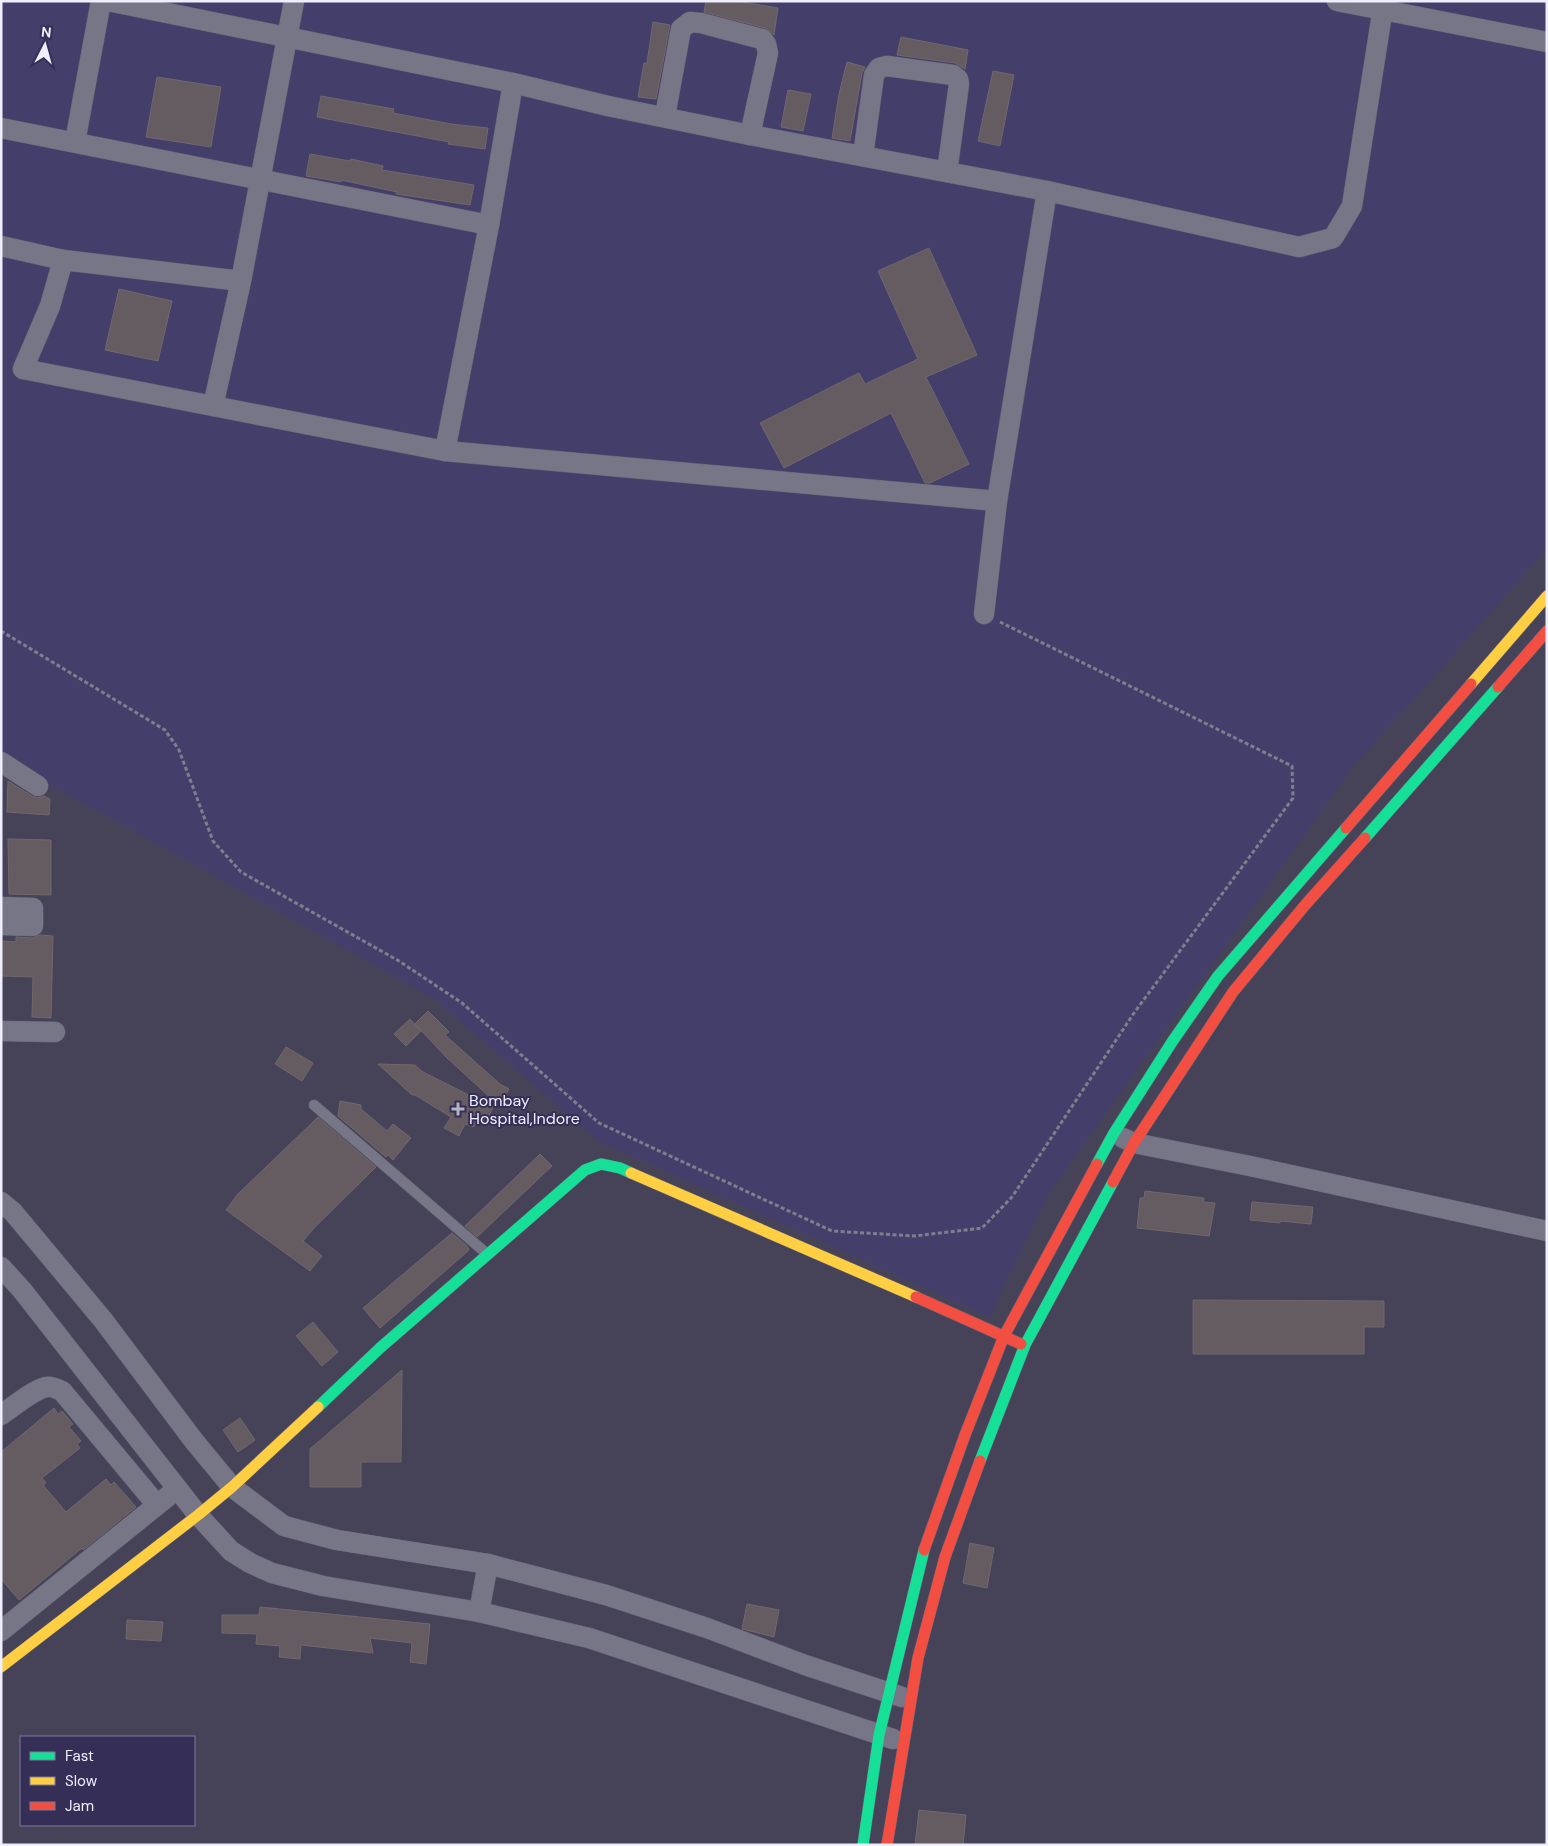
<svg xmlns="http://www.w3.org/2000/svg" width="1548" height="1846" viewBox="0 0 1548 1846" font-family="'DM Sans',sans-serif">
<rect width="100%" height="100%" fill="#464359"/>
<path fill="#443f6a" d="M 1,1 L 1547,1 L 1547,549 L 1352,768 L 1049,1193 L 989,1317 L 598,1141 L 435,999 L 1,757 Z"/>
<g fill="#655c62" stroke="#71676d">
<path d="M 706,1 L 736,1 L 778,8 L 774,35 L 765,28 L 704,12 Z"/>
<path d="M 653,22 L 670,25 L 656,99 L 638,97 L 644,63 L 647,63 Z"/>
<path d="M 901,37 L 968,50 L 965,69 L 955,63 L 897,55 Z"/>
<path d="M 847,62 L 865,67 L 862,73 L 850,141 L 832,138 L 839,94 Z"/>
<path d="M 993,71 L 1014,75 L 1000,146 L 978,141 Z"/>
<path d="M 157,77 L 221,87 L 211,147 L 146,137 Z"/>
<path d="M 788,90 L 811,94 L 803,131 L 781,127 Z"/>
<path d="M 321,96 L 394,109 L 393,113 L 451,124 L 488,128 L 485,149 L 448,144 L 449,142 L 317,117 Z"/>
<path d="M 310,154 L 350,161 L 351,159 L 383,166 L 382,170 L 474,185 L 470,205 L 396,194 L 397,192 L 341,180 L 341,182 L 306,176 Z"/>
<path d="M 929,248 L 977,355 L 926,377 L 969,464 L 930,483 L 925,483 L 891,413 L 784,468 L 760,423 L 859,373 L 865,384 L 918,359 L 878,271 Z"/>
<path d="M 119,289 L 172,301 L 158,361 L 105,350 Z"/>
<path d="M 8,781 L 32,796 L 38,798 L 44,796 L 50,799 L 49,815 L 7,812 Z"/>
<path d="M 8,839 L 51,840 L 51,895 L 9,894 Z"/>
<path d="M 40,935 L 53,936 L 51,1018 L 32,1017 L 33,977 L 1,976 L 1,941 L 16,942 L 16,937 L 33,938 Z"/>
<path d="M 428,1011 L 449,1032 L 445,1035 L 500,1084 L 509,1089 L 501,1104 L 493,1100 L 447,1058 L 415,1024 Z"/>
<path d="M 410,1019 L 421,1031 L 406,1046 L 394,1034 Z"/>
<path d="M 286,1047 L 313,1063 L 302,1081 L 275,1064 Z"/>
<path d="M 378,1064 L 415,1065 L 423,1072 L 493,1107 L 485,1124 L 478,1120 L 474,1127 L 465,1124 L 459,1136 L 444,1128 L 451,1117 L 415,1095 L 412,1095 Z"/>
<path d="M 340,1101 L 361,1105 L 361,1109 L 387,1131 L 393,1124 L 411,1138 L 393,1160 L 388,1155 L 386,1157 L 338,1116 Z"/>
<path d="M 318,1117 L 376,1167 L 314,1228 L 303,1241 L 322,1256 L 310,1271 L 226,1210 L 238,1194 Z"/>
<path d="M 540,1154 L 552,1166 L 477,1237 L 465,1226 Z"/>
<path d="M 1145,1191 L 1204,1198 L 1203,1202 L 1215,1203 L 1209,1236 L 1137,1228 L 1140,1198 L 1144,1198 Z"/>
<path d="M 1252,1202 L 1313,1207 L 1311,1224 L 1280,1221 L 1280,1223 L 1250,1220 Z"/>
<path d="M 452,1233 L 467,1246 L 469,1250 L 380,1328 L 363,1308 Z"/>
<path d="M 1193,1300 L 1384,1301 L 1384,1327 L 1364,1327 L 1364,1354 L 1193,1354 Z"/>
<path d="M 313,1322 L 338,1352 L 322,1366 L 296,1336 Z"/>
<path d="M 402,1370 L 401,1462 L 361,1462 L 361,1487 L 310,1487 L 310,1449 Z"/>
<path d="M 54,1408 L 58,1414 L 62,1411 L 73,1424 L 69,1427 L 81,1441 L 77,1444 L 80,1448 L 42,1478 L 46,1483 L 43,1485 L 66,1512 L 106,1479 L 111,1485 L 114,1482 L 136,1507 L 83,1550 L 82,1548 L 19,1600 L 1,1579 L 1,1452 Z"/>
<path d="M 240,1418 L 255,1440 L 238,1452 L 223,1430 Z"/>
<path d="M 970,1543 L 994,1548 L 987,1588 L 963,1583 Z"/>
<path d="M 747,1604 L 779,1610 L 774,1637 L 742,1629 Z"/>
<path d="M 260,1607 L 430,1624 L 426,1664 L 410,1662 L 412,1643 L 370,1638 L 373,1653 L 301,1645 L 300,1659 L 279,1657 L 280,1646 L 256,1644 L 257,1634 L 222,1633 L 222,1615 L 259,1615 Z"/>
<path d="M 127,1620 L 163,1622 L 161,1641 L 126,1639 Z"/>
<path d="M 919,1810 L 966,1815 L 963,1845 L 915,1845 Z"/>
</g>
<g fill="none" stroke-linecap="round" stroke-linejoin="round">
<g stroke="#656274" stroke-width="11">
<path id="lane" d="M 314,1105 L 486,1253"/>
</g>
<g stroke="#656274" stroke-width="21">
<g id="street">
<path d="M 108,1 L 513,83 L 608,106 L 750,135 L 1047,191 L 1299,247 L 1333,238 L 1352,206 L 1384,1"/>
<path d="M 1337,1 L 1547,42"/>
<path d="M 665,116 L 681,29 L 690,22 L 701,23 L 762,39 L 766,44 L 768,53 L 750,135"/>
<path d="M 1,128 L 489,225 L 513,83"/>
<path d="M 75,142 L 101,1"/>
<path d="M 863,156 L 874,75 L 879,68 L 887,66 L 953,75 L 958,79 L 959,84 L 947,172"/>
<path d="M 1,246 L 63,260"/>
<path d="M 241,281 L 63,260 L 50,306 L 23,369 L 213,406 L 241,281 L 294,1"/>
<path d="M 213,406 L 445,451 L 997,501"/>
<path d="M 445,451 L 489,225"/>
<path d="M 984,614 L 997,501 L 1047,191"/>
<path d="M 1,762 L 38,786"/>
<path d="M 1,907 L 33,908 L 33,926 L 1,925"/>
<path d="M 1,1031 L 55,1032"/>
<path d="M 1123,1138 L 1134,1143 L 1250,1166 L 1547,1231"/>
<path d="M 1,1202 L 13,1212 L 103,1320 L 194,1441 L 232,1487 L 284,1526 L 337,1540 L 488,1564 L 606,1595 L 707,1628 L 805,1665 L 902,1697"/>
<path d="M 1,1267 L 22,1290 L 198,1515 L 231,1551 L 250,1563 L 272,1573 L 323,1586 L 479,1612 L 589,1638 L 893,1739"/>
<path d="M 1,1415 C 13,1407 33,1390 46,1387 C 52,1386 57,1389 62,1391 L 157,1505"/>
<path d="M 479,1612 L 488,1564"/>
<path d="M 1,1631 L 177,1489"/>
</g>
</g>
<g stroke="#656274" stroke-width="12">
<g id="fast">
<path d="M 1365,838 L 1498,687"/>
<path d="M 1097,1164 L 1114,1133 L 1172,1042 L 1218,976 L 1346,828"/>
<path d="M 318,1407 L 380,1348 L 585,1170 L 601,1164 L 620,1168 L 631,1173"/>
<path d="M 980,1461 L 1025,1345 L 1113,1182"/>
<path d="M 863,1845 L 879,1735 L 924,1550"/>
</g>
</g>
<g stroke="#656274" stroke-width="12">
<g id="slow">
<path d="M 1471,684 L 1547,596"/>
<path d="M 631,1173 L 916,1297"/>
<path d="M 1,1667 L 198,1515 L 232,1487 L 318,1407"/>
</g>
</g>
<g stroke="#656274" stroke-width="12">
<g id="jam">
<path d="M 1498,687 L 1547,631"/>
<path d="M 1346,828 L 1471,684"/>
<path d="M 1113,1182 L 1134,1143 L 1233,992 L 1306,904 L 1365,838"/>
<path d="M 916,1297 L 1021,1344"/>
<path d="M 924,1550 L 965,1435 L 1004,1336 L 1097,1164"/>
<path d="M 887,1845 L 918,1658 L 945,1557 L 980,1461"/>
</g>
</g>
<path stroke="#807e8d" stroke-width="3" stroke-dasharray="4 2.5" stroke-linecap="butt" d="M 1,631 L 165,730 L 179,750 L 213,841 L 241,872 L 399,961 L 462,1003 L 599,1123 L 832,1231 L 915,1236 L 982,1228 L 1012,1197 L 1134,1013 L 1293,798 L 1292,766 L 1000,622"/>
<use href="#lane" stroke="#777686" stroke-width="10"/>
<use href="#street" stroke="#777686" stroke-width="20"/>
<use href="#fast" stroke="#16e098" stroke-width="11"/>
<use href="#slow" stroke="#ffcf43" stroke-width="11"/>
<use href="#jam" stroke="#f24e42" stroke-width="11"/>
</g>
<path fill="#b4b2c4" stroke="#352f57" stroke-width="2" d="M455.5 1101.5h5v5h5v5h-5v5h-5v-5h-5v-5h5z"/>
<g text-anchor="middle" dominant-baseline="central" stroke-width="4" stroke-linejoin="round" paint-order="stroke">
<g font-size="16" fill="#efeefe" stroke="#352f57" text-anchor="start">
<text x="469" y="1100">Bombay<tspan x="469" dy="18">Hospital,Indore</tspan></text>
</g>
</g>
<rect width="1548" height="1846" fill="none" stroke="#efeefe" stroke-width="5"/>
<rect x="20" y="1736" width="175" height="90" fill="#352f57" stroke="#7f7b9a"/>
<rect x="30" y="1752" width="25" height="8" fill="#16e098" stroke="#7f7b9a"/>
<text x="65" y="1761" font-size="15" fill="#efeefe">Fast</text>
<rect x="30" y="1777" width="25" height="8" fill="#ffcf43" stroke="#7f7b9a"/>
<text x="65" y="1786" font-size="15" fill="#efeefe">Slow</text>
<rect x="30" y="1802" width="25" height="8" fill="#f24e42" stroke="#7f7b9a"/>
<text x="65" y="1811" font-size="15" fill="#efeefe">Jam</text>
<g transform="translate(45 45) rotate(6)" stroke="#352f57" stroke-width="4" paint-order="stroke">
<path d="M0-4L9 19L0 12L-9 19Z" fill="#efeefe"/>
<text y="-8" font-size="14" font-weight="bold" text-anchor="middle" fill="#efeefe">N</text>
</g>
</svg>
